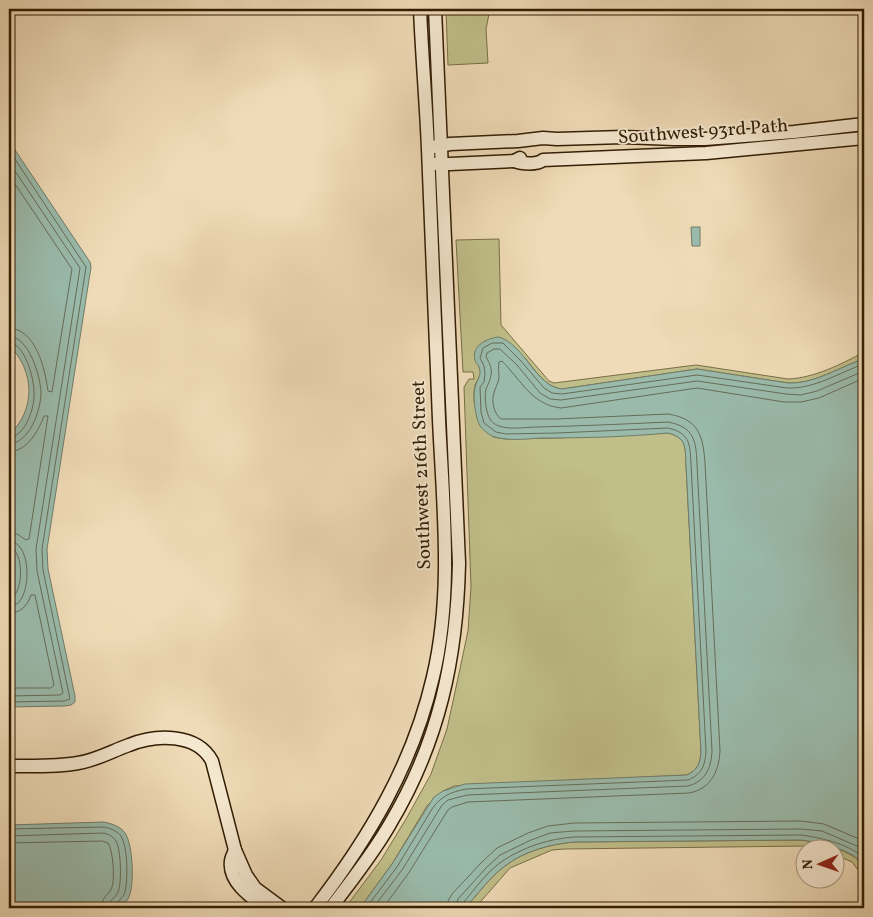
<svg xmlns="http://www.w3.org/2000/svg" width="873" height="917" viewBox="0 0 873 917" font-family="Vollkorn,serif">
<rect width="100%" height="100%" fill="#efdbb7"/>
<filter id="stains"><feTurbulence type="fractalNoise" baseFrequency=".004" numOctaves="4"/><feColorMatrix values="0 0 0 0 .2 0 0 0 0 .09 0 0 0 0 .02 0 0 0 .5 -.17"/></filter>
<radialGradient id="worn" r=".72"><stop offset=".6" stop-color="#630" stop-opacity="0"/><stop offset="1" stop-color="#630" stop-opacity=".3"/></radialGradient>
<g fill="#c0be89" stroke="#796e46">
<path d="M 446,9 L 490,9 L 486,29 L 488,63 L 448,65 Z"/>
<path d="M 499,239 L 501,325 L 549,381 L 554,383 L 696,365 L 788,379 C 814,378 842,364 864,352 L 864,359 C 839,367 815,384 788,383 L 697,369 L 562,389 C 545,387 535,370 525,358 L 477,363 C 484,374 479,376 475,385 C 474,388 474,398 474,401 C 476,411 488,428 493,437 L 506,439 L 557,438 L 668,433 C 687,438 685,447 686,465 L 701,752 C 700,764 698,769 687,775 L 454,786 L 443,791 L 427,806 L 392,864 L 360,908 L 345,908 L 381,860 L 406,819 L 431,774 L 447,729 L 458,678 L 468,631 L 471,587 L 464,387 L 469,379 L 474,379 L 473,372 L 463,372 L 456,240 Z"/>
<path d="M 800,840 C 817,842 854,850 863,866 C 865,869 864,873 864,878 L 852,862 L 836,855 L 836,850 L 822,849 L 806,846 L 564,849 L 552,850 L 510,868 L 475,908 L 465,908 C 478,894 490,877 505,866 C 524,851 551,844 574,842 Z"/>
</g>
<g fill="#9abbac" stroke="#707c68">
<path d="M 9,141 L 90,262 L 91,267 L 47,549 L 48,569 L 75,696 L 75,702 L 71,705 L 64,706 L 9,707 L 9,600 C 17,582 16,565 9,546 L 9,435 C 36,410 35,371 9,345 Z"/>
<path d="M 700,227 L 700,246 L 692,246 L 691,227 Z"/>
<path d="M 499,337 C 525,345 535,386 562,389 L 697,369 L 788,383 C 815,384 839,367 864,359 L 864,868 C 862,865 860,860 857,858 C 846,849 815,841 800,840 L 574,842 C 551,844 524,851 505,866 C 490,877 478,894 465,908 L 360,908 L 392,864 L 434,797 L 443,791 L 465,784 L 687,775 C 698,769 700,764 701,752 L 686,465 C 685,447 687,438 668,433 C 626,437 583,438 541,438 C 526,439 509,441 495,437 C 490,436 483,430 480,426 C 475,418 472,392 476,384 C 478,378 482,375 479,367 C 477,362 477,366 475,360 C 471,346 487,338 499,337 Z"/>
<path d="M 104,822 C 112,824 120,826 125,833 C 133,844 135,887 128,899 C 126,903 120,906 116,908 L 9,908 L 9,825 Z"/>
</g>
<g fill="none" stroke-linecap="round" stroke-linejoin="round">
<g stroke="#666c58" stroke-width="1">
<path d="M 9,150 L 86,267 L 42,549 L 43,570 L 70,699 L 64,701 L 9,702"/>
<path d="M 9,162 L 80,268 L 36,549 L 37,571 L 63,693 L 60,695 L 9,696"/>
<path d="M 9,175 L 72,269 L 52,392 L 48,391 C 45,369 36,329 9,328"/>
<path d="M 9,336 C 29,337 40,375 41,392 C 41,410 30,443 9,444"/>
<path d="M 9,342 C 25,344 34,378 34,392 C 35,407 26,436 9,438"/>
<path d="M 9,452 C 27,451 38,432 44,416 L 48,416 L 29,539 L 26,540 L 17,534 L 9,533"/>
<path d="M 9,541 C 31,542 31,589 19,602 C 16,605 13,606 9,606"/>
<path d="M 9,547 C 25,549 24,597 9,599"/>
<path d="M 9,613 C 21,613 27,606 31,595 L 35,595 L 54,685 L 51,688 L 9,688"/>
<path d="M 9,829 L 104,827 C 110,828 117,831 121,836 C 128,847 128,880 125,892 C 123,899 116,901 115,908"/>
<path d="M 9,836 L 103,833 C 108,834 113,836 116,841 C 121,849 122,884 118,892 C 115,899 109,899 109,908"/>
<path d="M 9,843 L 102,841 L 108,843 C 113,850 115,879 112,887 C 109,896 102,895 101,908"/>
<path d="M 366,908 L 397,867 L 432,809 C 441,796 451,792 466,789 L 688,780 C 702,774 705,766 706,751 L 691,464 C 690,444 690,433 668,428 L 557,433 L 506,434 L 496,432 L 484,423 L 481,412 L 480,387 L 484,382 L 485,374 L 484,366 L 480,358 L 483,348 L 492,343 L 503,343 L 521,361 L 544,388 L 552,393 L 562,394 L 697,375 L 787,388 C 815,389 838,373 864,364"/>
<path d="M 373,908 L 402,870 L 442,805 L 448,800 L 467,795 L 688,786 C 706,781 711,768 712,751 L 697,464 C 696,440 694,427 668,422 C 625,424 581,426 537,427 C 525,427 510,430 499,426 C 496,425 491,422 490,419 C 486,413 484,397 486,389 C 492,376 494,370 486,357 L 487,353 L 494,349 L 500,349 L 517,365 L 540,393 L 550,399 L 561,400 L 697,381 L 786,394 L 801,395 L 817,391 L 864,371"/>
<path d="M 383,908 L 408,874 L 448,810 L 452,807 L 468,802 L 689,793 C 711,789 719,771 720,751 L 705,463 C 703,436 699,419 668,414 L 556,419 L 501,419 C 494,414 491,401 494,393 C 495,388 498,384 499,378 C 499,372 498,367 499,362 L 502,361 C 521,380 532,405 561,408 L 697,388 L 784,402 L 801,402 L 819,398 L 864,378"/>
<path d="M 448,908 L 448,901 L 452,894 L 481,863 L 497,848 L 528,833 L 548,826 L 574,823 L 801,821 L 824,824 L 864,841"/>
<path d="M 455,908 L 458,899 L 486,868 L 500,855 L 531,840 L 550,833 L 574,831 L 801,829 L 822,831 L 864,849"/>
<path d="M 461,908 L 463,903 C 475,889 488,870 504,860 C 526,846 549,839 574,837 L 801,835 C 818,837 854,845 864,859"/>
</g>
<g stroke="#321d03" stroke-width="15">
<g id="secondary">
<path d="M 433,147 L 450,144 L 518,141 L 543,138 L 557,139 L 623,137 L 674,139 L 705,139 L 794,132 L 864,124"/>
<path d="M 514,161 C 522,164 537,165 543,160 L 706,153 L 864,138"/>
<path d="M 433,164 L 450,164 L 514,161 L 520,158"/>
<path d="M 9,766 C 32,766 56,767 78,763 C 97,760 112,751 129,745 C 156,734 197,733 212,761 L 235,850 L 246,875 L 255,888 L 282,908"/>
<path d="M 235,850 C 234,853 231,858 231,861 C 228,882 252,898 266,908"/>
<path d="M 315,908 C 369,838 413,764 433,677 C 453,593 443,506 439,420 C 435,330 432,239 428,149 C 426,102 422,56 420,9"/>
<path d="M 331,908 C 351,881 373,854 390,824 C 439,742 457,658 459,563 L 435,9"/>
</g>
</g>
<use href="#secondary" stroke="#f5e8d0" stroke-width="12"/>
</g>
<g text-anchor="middle" dominant-baseline="central" stroke-width="4" stroke-linejoin="round" paint-order="stroke">
<g font-size="19" fill="#321d03" stroke="#f5e8d0">
<text transform="translate(703 132) rotate(-4)">Southwest 93rd Path</text>
<text transform="translate(422 475) rotate(-92)">Southwest 216th Street</text>
</g>
</g>
<rect width="873" height="917" fill="none" stroke="#efdbb7" stroke-width="30"/>
<rect x="10" y="10" width="853" height="897" fill="none" stroke="#321d03" stroke-width="2.5"/>
<rect x="15" y="15" width="843" height="887" fill="none" stroke="#321d03"/>
<g transform="translate(820 864) rotate(268)"><circle r="24" fill="#f5e8d0" stroke="#a7977e"/>
<path d="M0-4L9 19L0 12L-9 19Z" fill="#8f2418"/>
<text y="-8" font-size="14" font-weight="bold" text-anchor="middle" fill="#321d03">N</text>
</g>
<rect width="100%" height="100%" filter="url(#stains)"/>
<rect width="100%" height="100%" fill="url(#worn)"/>
</svg>
